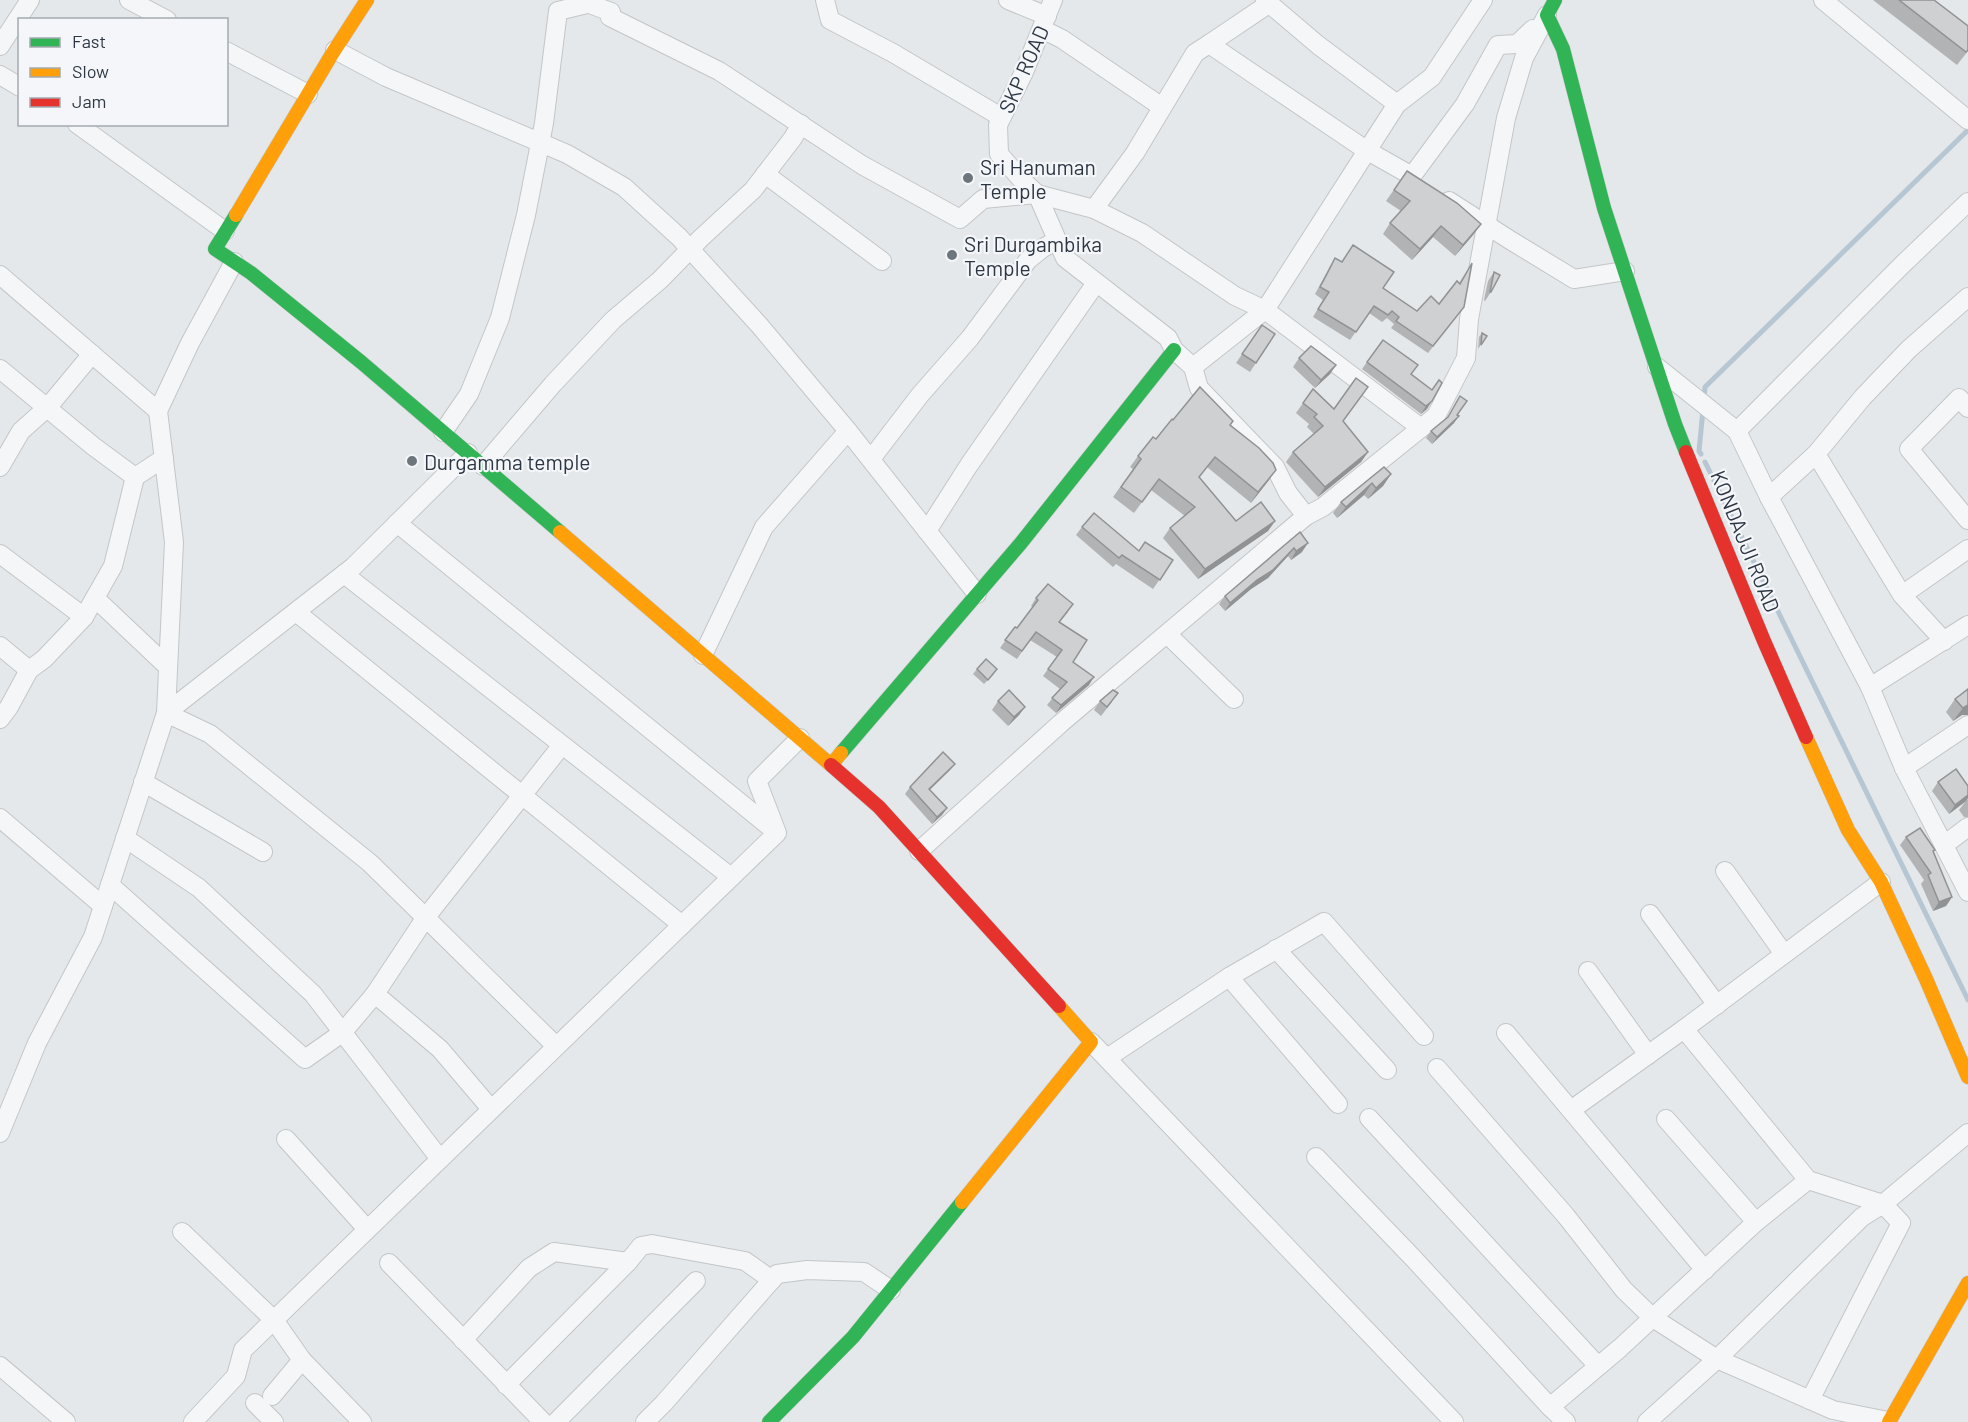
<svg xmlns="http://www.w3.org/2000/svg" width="1968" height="1422" viewBox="0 0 1968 1422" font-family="Barlow,sans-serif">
<rect width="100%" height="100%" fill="#e5e8ea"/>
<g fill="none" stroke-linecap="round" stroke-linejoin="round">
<g stroke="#b6c6d3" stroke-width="5">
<path d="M 1704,400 L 1705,387 L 1968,130"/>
<path d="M 1701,454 L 1699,451 L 1703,410"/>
<path d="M 1705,462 L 1968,1000"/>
</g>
<g stroke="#c3c6c8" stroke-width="20">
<g id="street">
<path d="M 129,0 L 167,20"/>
<path d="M 579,0 L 611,12 L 610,17 L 719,71 L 862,165 L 960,219 L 983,199 L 1037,194"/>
<path d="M 825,0 L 830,20 L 893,53 L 1001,117"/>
<path d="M 1008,0 L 1047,16"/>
<path d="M 1265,0 L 1318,45 L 1397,104"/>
<path d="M 1823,0 L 1968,120"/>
<path d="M 1042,29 L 1062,39 L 1162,107"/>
<path d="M 1209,44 L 1270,3"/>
<path d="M 0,46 L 30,0"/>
<path d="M 335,50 L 386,77 L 567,154 L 624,187 L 679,237 L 760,326 L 848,431 L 977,594"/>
<path d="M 226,51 L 308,94"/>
<path d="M 0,75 L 20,87"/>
<path d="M 77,124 L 225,231"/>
<path d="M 765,174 L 882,261"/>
<path d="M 1037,194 L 1021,179 L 999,154 L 998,125 L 1024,72 L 1053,0"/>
<path d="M 1449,201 L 1510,240 L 1574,279 L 1625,271"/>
<path d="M 1968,202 L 1902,265 L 1737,431 L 1769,497 L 1870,687 L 1904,768 L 1968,892"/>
<path d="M 1094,209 L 1135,153 L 1195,53 L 1209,44 L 1366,150 L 1412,176 L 1465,104 L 1498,45 L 1517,44 L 1533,29"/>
<path d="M 0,275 L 158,411"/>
<path d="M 1193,367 L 1199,388 L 1275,467 L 1288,493 L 1306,516"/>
<path d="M 1657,367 L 1737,431"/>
<path d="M 0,369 L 93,446 L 135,477 L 164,458"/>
<path d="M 1968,408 L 1959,398 L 1909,449 L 1968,520"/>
<path d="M 1421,428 L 1265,310 L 1235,296 L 1142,233 L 1094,209 L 1037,194 L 1065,258 L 1168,338 L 1174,350 L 1193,367 L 1265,310 L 1397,104 L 1432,77 L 1483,0"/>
<path d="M 443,432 L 469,394 L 500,318 L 526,215 L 544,123 L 558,11 L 587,4"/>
<path d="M 468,453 L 353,567 L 166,713 L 210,734 L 370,863 L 556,1046"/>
<path d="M 1816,454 L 1902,595 L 1968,549"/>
<path d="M 871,459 L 920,395 L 970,338 L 1028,260 L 1043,248 L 1057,240"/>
<path d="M 483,466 L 553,384 L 613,320 L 660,280 L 701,238 L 753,190 L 793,138 L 801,124"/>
<path d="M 0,467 L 21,431 L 48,407 L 92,354"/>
<path d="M 1769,497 L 1816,454 L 1863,397 L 1909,349 L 1968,297"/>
<path d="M 397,523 L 775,831"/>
<path d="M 927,531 L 969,465 L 1096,283"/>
<path d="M 0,554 L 84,617 L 113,566 L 135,477"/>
<path d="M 344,574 L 731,877"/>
<path d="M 1902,595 L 1944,641"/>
<path d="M 95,598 L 168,667"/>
<path d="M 296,612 L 682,925"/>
<path d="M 1167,634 L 1234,699"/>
<path d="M 0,646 L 29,670"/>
<path d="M 703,655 L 764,527 L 848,431"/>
<path d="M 1870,687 L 1968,625"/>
<path d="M 0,719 L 9,707 L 29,670 L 44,659 L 84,617"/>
<path d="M 1904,768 L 1968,725"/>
<path d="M 143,782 L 263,852"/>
<path d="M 0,818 L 103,906"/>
<path d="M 125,838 L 199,888 L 313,994 L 440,1159"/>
<path d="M 1944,845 L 1968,827"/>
<path d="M 919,851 L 1061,723 L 1306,516 L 1323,507 L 1436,416 L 1466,358 L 1469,319 L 1506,118 L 1524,58 L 1547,15"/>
<path d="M 1725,871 L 1784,954"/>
<path d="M 110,885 L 305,1059 L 342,1033 L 375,994 L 426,917 L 562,745"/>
<path d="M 1650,914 L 1717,1005"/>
<path d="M 1276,949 L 1387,1070"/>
<path d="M 1588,971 L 1648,1055"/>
<path d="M 1229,977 L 1338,1104"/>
<path d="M 375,994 L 440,1049 L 491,1109"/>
<path d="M 1684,1029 L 1808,1180 L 1883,1204 L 1901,1223 L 1810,1400"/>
<path d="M 1506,1033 L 1705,1270"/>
<path d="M 1091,1042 L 1454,1422"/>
<path d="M 1107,1058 L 1229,977 L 1324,922 L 1424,1036"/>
<path d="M 1437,1068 L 1566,1216 L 1624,1290 L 1653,1318 L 1717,1359 L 1833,1410 L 1888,1421"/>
<path d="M 1571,1110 L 1684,1029 L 1881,882"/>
<path d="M 1369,1118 L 1598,1366"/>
<path d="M 1666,1119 L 1756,1222"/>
<path d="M 0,1133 L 37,1043 L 93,937 L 166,713 L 174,542 L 158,411 L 190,343 L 234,262"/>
<path d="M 286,1139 L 367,1229"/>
<path d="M 1316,1157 L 1414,1259 L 1550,1407 L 1620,1348 L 1756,1222 L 1808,1180"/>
<path d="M 182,1232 L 274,1320 L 302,1360 L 272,1396"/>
<path d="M 389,1263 L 543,1422"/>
<path d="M 463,1340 L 529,1268 L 554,1252 L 628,1262 L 641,1246 L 652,1244 L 745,1261 L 772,1280"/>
<path d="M 302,1360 L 362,1422"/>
<path d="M 0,1366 L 66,1422"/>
<path d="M 506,1385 L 628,1262"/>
<path d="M 255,1403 L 274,1422"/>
<path d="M 1550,1407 L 1566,1422"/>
<path d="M 193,1422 L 236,1376 L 243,1350 L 777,833 L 757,781 L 800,738"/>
<path d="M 556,1422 L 696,1281"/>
<path d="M 645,1422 L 664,1403 L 777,1274 L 807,1270 L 864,1272 L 891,1290"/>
<path d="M 1647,1422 L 1717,1359 L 1862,1217 L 1883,1204 L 1968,1133"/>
</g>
</g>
<g stroke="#c3c6c8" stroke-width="15">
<g id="fast">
<path d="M 1555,0 L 1547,15 L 1563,49 L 1604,208 L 1675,424 L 1686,452"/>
<path d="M 236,215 L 215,249 L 251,273 L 361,362 L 560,532"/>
<path d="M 841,753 L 1021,543 L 1174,350"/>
<path d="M 769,1422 L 853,1337 L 962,1202"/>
</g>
</g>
<g stroke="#c3c6c8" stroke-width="15">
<g id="slow">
<path d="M 236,215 L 332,54 L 367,0"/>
<path d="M 560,532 L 831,765 L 841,753"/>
<path d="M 1806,737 L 1848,830 L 1881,882 L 1926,979 L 1968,1077"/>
<path d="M 962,1202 L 1091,1042 L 1059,1006"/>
<path d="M 1889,1422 L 1968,1283"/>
</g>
</g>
<g stroke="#c3c6c8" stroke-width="15">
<g id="jam">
<path d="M 1686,452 L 1764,641 L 1806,737"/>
<path d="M 831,765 L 879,807 L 1059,1006"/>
</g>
</g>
<use href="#street" stroke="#f5f6f7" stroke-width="18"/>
<use href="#fast" stroke="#30b455" stroke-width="14"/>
<use href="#slow" stroke="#ff9f0a" stroke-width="14"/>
<use href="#jam" stroke="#e5322d" stroke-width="14"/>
</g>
<g fill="#b1b3b5">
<path d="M 1873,0 L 1934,0 L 1968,51 L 1957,65 Z"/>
<path d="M 1407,171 L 1481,224 L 1473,235 L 1455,256 L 1433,237 L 1412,260 L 1383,234 L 1390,223 L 1401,211 L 1386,201 Z"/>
<path d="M 1335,258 L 1383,288 L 1417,311 L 1439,304 L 1459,283 L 1472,263 L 1458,315 L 1428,353 L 1391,328 L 1394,324 L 1387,318 L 1382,322 L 1369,313 L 1350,340 L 1313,317 L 1323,300 L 1315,294 L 1330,266 Z"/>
<path d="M 1494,272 L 1491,292 L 1485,301 L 1484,300 L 1488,281 Z"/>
<path d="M 1262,325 L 1275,334 L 1250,372 L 1236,363 Z"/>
<path d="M 1482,333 L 1487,336 L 1478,349 L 1479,337 Z"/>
<path d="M 1383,340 L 1411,375 L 1427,409 L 1421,414 L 1362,369 Z"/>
<path d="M 1299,358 L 1336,365 L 1330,374 L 1315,388 L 1293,367 Z"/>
<path d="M 1313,389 L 1343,421 L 1368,452 L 1361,462 L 1318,497 L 1286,462 L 1293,452 L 1314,434 L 1307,427 L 1309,424 L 1296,413 Z"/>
<path d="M 1460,396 L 1457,415 L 1454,423 L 1432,444 L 1426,438 L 1431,431 L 1447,419 Z"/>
<path d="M 1173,420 L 1230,425 L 1269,480 L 1251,503 L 1207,467 L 1199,478 L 1236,521 L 1275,521 L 1268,531 L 1198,579 L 1163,538 L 1170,528 L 1185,516 L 1151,490 L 1134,513 L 1113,497 L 1133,469 L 1130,467 L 1138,456 L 1156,439 Z"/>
<path d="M 1384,467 L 1391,474 L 1383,486 L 1368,499 L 1364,495 L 1337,518 L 1333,513 L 1341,502 Z"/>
<path d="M 1082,527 L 1139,551 L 1173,560 L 1153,589 L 1116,564 L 1113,567 L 1076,535 Z"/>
<path d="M 1300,532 L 1302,552 L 1291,560 L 1288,556 L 1268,578 L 1251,589 L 1225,611 L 1219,604 L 1225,596 Z"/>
<path d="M 1036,598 L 1068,612 L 1060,622 L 1073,662 L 1089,685 L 1056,713 L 1047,705 L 1060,689 L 1043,676 L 1057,657 L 1030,640 L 1017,659 L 1000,648 L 1015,627 L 1017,628 L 1033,607 L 1031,606 Z"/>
<path d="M 977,669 L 994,674 L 984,684 L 973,674 Z"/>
<path d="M 1968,689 L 1968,715 L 1962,715 L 1953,721 L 1946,712 L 1955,699 Z"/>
<path d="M 998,701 L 1025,707 L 1019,715 L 1008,726 L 992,710 Z"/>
<path d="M 1100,701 L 1112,702 L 1101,716 L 1094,710 Z"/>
<path d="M 955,764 L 950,770 L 930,790 L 947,808 L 942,815 L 932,824 L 905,794 L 910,787 Z"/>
<path d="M 1938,782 L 1968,786 L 1968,798 L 1966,801 L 1968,799 L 1968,817 L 1964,817 L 1959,810 L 1965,802 L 1949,814 L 1932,791 Z"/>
<path d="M 1906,837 L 1933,852 L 1952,897 L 1946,906 L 1933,911 L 1921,884 L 1924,880 L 1900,845 Z"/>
</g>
<g fill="#909293">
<path d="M 1481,224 L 1473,235 L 1455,256 L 1463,245 Z"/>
<path d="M 1441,226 L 1433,237 L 1412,260 L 1420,249 Z"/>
<path d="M 1336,365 L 1330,374 L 1315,388 L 1321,380 Z"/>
<path d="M 1432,401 L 1427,409 L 1421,414 L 1426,406 Z"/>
<path d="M 1459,416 L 1454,423 L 1432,444 L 1437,437 Z"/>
<path d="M 1368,452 L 1361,462 L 1318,497 L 1325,487 Z"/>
<path d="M 1276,470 L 1269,480 L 1251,503 L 1258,492 Z"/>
<path d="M 1391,474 L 1383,486 L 1368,499 L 1376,488 Z"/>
<path d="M 1372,483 L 1364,495 L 1337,518 L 1346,507 Z"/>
<path d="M 1275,521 L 1268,531 L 1198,579 L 1205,569 Z"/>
<path d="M 1308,543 L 1302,552 L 1291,560 L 1296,551 Z"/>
<path d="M 1294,548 L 1288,556 L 1268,578 L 1251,589 L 1225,611 L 1230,603 Z"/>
<path d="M 1094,677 L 1089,685 L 1056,713 L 1061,705 Z"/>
<path d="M 1968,705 L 1968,715 L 1962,715 L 1953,721 L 1963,708 Z"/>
<path d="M 1025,707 L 1019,715 L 1008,726 L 1014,717 Z"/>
<path d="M 955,764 L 950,770 L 924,795 L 929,789 Z"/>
<path d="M 1968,795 L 1968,798 L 1966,801 L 1949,814 L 1955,805 Z"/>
<path d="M 947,808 L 942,815 L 932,824 L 937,817 Z"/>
<path d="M 1952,897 L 1946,906 L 1933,911 L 1939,902 Z"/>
</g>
<g fill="#ced0d2" stroke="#909293" stroke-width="1.5">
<path d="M 1899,0 L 1934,0 L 1968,26 L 1968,50 L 1966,52 Z"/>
<path d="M 1407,171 L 1457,203 L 1481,224 L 1463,245 L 1441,226 L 1420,249 L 1390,223 L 1410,201 L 1394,190 Z"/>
<path d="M 1353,245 L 1394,272 L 1383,288 L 1417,311 L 1431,296 L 1439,304 L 1457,281 L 1460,284 L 1472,263 L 1464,307 L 1433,346 L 1396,321 L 1399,317 L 1392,311 L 1388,315 L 1374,306 L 1356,332 L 1318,309 L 1329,292 L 1320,287 L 1327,274 L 1335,258 L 1342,262 Z"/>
<path d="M 1494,272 L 1500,275 L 1491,292 L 1490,292 Z"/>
<path d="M 1262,325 L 1275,334 L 1256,363 L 1242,354 Z"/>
<path d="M 1482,333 L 1487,336 L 1481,345 Z"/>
<path d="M 1383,340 L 1418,365 L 1411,374 L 1432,390 L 1439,380 L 1442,383 L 1432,401 L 1426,406 L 1367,362 Z"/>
<path d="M 1311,346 L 1336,365 L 1321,380 L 1299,358 Z"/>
<path d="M 1356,378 L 1368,387 L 1343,421 L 1368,452 L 1325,487 L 1293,452 L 1323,426 L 1314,417 L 1317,414 L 1303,403 L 1313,389 L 1334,409 Z"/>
<path d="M 1200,387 L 1233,421 L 1230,425 L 1259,448 L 1273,463 L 1276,470 L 1258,492 L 1215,457 L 1199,477 L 1236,521 L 1261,502 L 1275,521 L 1205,569 L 1170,528 L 1195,507 L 1159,479 L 1142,502 L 1121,487 L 1141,459 L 1138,456 L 1153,437 L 1156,439 L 1172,419 L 1173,420 Z"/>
<path d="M 1460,396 L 1467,401 L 1457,415 L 1459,416 L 1437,437 L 1431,431 L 1448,417 Z"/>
<path d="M 1384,467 L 1391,474 L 1376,488 L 1372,483 L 1346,507 L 1341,502 Z"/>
<path d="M 1094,513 L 1139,551 L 1145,542 L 1173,560 L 1160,580 L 1122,555 L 1119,558 L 1082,527 Z"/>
<path d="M 1300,532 L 1308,543 L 1296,551 L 1294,548 L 1273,570 L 1257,580 L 1230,603 L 1225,596 Z"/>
<path d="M 1048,584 L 1073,604 L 1059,622 L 1087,640 L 1073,662 L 1094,677 L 1061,705 L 1052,698 L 1067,682 L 1048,669 L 1062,650 L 1036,632 L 1022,651 L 1005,640 L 1015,627 L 1017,628 L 1038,600 L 1036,598 Z"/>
<path d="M 986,659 L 997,669 L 988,680 L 977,669 Z"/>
<path d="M 1968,689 L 1968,705 L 1963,708 L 1955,699 Z"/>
<path d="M 1009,690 L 1025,707 L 1014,717 L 998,701 Z"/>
<path d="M 1113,690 L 1118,693 L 1107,707 L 1100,701 Z"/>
<path d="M 943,752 L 955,764 L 929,789 L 947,808 L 937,817 L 910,787 Z"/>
<path d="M 1956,769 L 1968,786 L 1968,795 L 1955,805 L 1938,782 Z"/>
<path d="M 1920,828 L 1935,850 L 1933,851 L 1952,897 L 1939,902 L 1928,875 L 1931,873 L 1906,837 Z"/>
</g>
<g fill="#6d757d" stroke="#f4f6f9" stroke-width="2">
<circle cx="968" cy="178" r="6"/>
<circle cx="952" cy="255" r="6"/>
<circle cx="412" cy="461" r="6"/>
</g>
<g text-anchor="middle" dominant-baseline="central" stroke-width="4.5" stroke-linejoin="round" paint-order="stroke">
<g font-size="21" fill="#2d3743" stroke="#f4f6f9">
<text transform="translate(1023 69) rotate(-66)">SKP ROAD</text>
<text transform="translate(1746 541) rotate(68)">KONDAJJI ROAD</text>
</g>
<g font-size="21" fill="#2d3743" stroke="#f4f6f9" text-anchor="start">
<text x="980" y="166">Sri Hanuman<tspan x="980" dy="24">Temple</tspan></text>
<text x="964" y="243">Sri Durgambika<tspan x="964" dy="24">Temple</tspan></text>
<text x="424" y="461">Durgamma temple</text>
</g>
</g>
<rect x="18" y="18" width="210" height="108" fill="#f4f6f9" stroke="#a4aab0" stroke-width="1.5"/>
<rect x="30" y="38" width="30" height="9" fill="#30b455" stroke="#a4aab0" stroke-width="1.5"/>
<text x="72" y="48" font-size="18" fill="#2d3743">Fast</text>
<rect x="30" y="68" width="30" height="9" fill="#ff9f0a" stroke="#a4aab0" stroke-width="1.5"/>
<text x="72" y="78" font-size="18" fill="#2d3743">Slow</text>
<rect x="30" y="98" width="30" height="9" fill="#e5322d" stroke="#a4aab0" stroke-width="1.5"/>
<text x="72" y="108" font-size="18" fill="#2d3743">Jam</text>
</svg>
